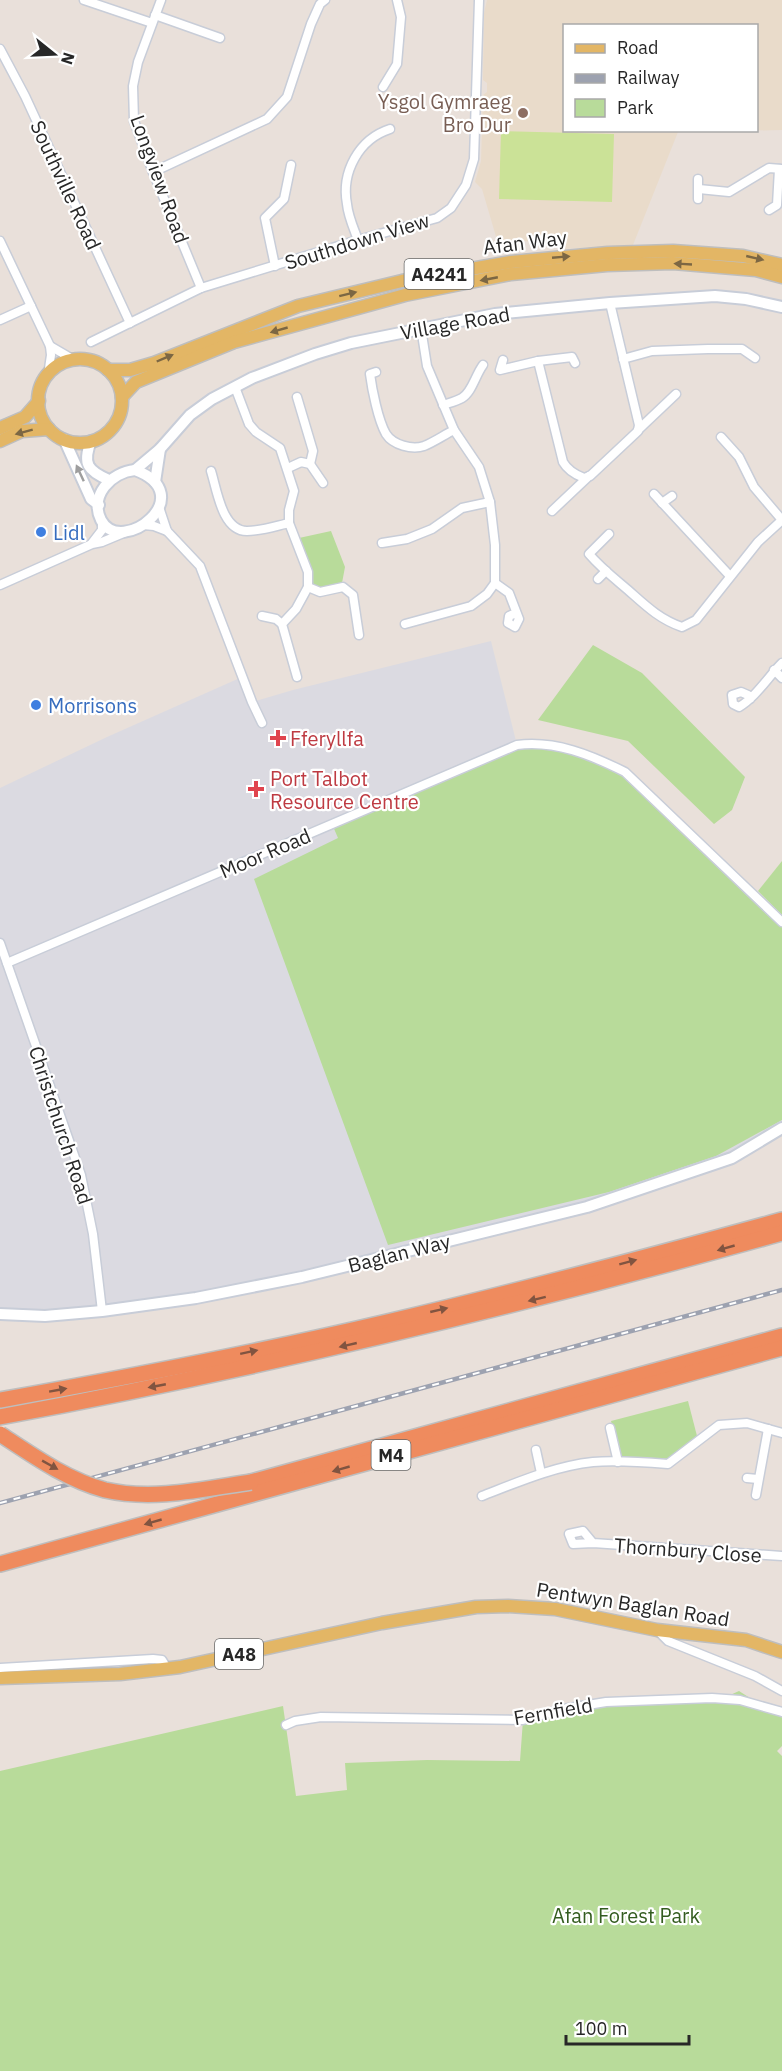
<svg xmlns="http://www.w3.org/2000/svg" width="782" height="2071" viewBox="0 0 782 2071" font-family="'IBM Plex Sans',sans-serif">
<rect width="100%" height="100%" fill="#e9e0da"/>
<path fill="#dbdae1" d="M 491,641 L 517,745 L 782,923 L 782,1128 L 732,1158 L 587,1207 L 302,1277 L 102,1311 L 0,1314 L 0,788 L 107,737 L 242,677 L 252,702 L 293,690 Z"/>
<path fill="#e9dbca" fill-rule="evenodd" d="M 487,0 L 782,0 L 782,130 L 678,132 L 633,245 L 563,249 L 562,243 L 497,240 L 482,189 L 475,182 L 481,161 L 483,95 L 487,92 L 487,83 L 483,80 L 484,13 ZM 564,26 L 756,26 L 756,130 L 564,130 Z"/>
<g fill="#b8db9a">
<path d="M 331,531 L 345,567 L 342,583 L 321,587 L 312,584 L 312,569 L 299,538 Z"/>
<path d="M 593,645 L 642,673 L 745,777 L 732,810 L 714,824 L 628,741 L 538,720 Z"/>
<path d="M 548,744 L 625,772 L 782,923 L 782,1120 L 716,1156 L 609,1192 L 388,1245 L 254,879 L 338,838 L 332,824 L 517,745 Z"/>
<path d="M 782,861 L 782,915 L 758,891 Z"/>
<path d="M 688,1401 L 697,1436 L 671,1459 L 620,1457 L 611,1421 Z"/>
<path d="M 739,1691 L 764,1707 L 782,1712 L 782,1746 L 777,1751 L 782,1756 L 782,2071 L 0,2071 L 0,1771 L 283,1706 L 296,1796 L 347,1790 L 345,1763 L 427,1760 L 520,1761 L 523,1720 L 631,1700 L 719,1700 Z"/>
</g>
<path fill="#cbe297" d="M 501,131 L 614,134 L 612,202 L 499,199 Z"/>
<g fill="none" stroke-linecap="round" stroke-linejoin="round">
<g stroke="#c8cdd8" stroke-width="11">
<g id="street">
<path d="M 84,0 L 152,23"/>
<path d="M 161,0 L 138,62 L 133,86 L 134,121 L 153,172 L 201,288"/>
<path d="M 155,15 L 220,38"/>
<path d="M 0,49 L 25,96 L 130,323"/>
<path d="M 383,87 L 397,64 L 401,17 L 397,0"/>
<path d="M 153,172 L 267,119 L 287,97 L 311,24 L 320,4 L 325,0"/>
<path d="M 699,189 L 729,192 L 769,168 L 782,169"/>
<path d="M 698,199 L 698,179"/>
<path d="M 769,210 L 777,205 L 779,169"/>
<path d="M 358,240 C 354,229 348,216 347,204 C 341,172 359,139 390,129"/>
<path d="M 0,241 L 50,346 L 51,355 L 48,375"/>
<path d="M 275,266 L 265,218 L 284,199 L 291,165"/>
<path d="M 0,320 L 31,306"/>
<path d="M 91,342 L 201,288 L 358,240 L 437,218 L 451,208 L 466,185 L 474,159 L 479,0"/>
<path d="M 50,346 L 74,360"/>
<path d="M 623,359 L 652,351 L 708,349 L 742,349 L 755,358"/>
<path d="M 503,360 L 500,370 L 538,361 L 572,357 L 575,363"/>
<path d="M 538,361 L 563,462 C 567,469 576,475 584,478 L 590,476 L 638,431 L 639,425 L 610,303"/>
<path d="M 376,372 L 370,374 C 372,389 378,420 386,434 C 393,445 412,450 424,446 C 434,442 444,435 454,430"/>
<path d="M 235,387 L 249,424 L 256,432 L 280,448 L 294,491 L 289,510 L 289,523 L 308,572 L 308,587 L 296,609 L 282,624 L 297,677"/>
<path d="M 297,397 L 313,451 L 310,464"/>
<path d="M 443,405 C 449,403 457,401 462,398 C 472,392 475,376 483,365"/>
<path d="M 638,430 L 676,394"/>
<path d="M 721,437 L 739,457 L 754,487 L 782,520"/>
<path d="M 288,468 L 301,462 L 310,464 L 323,483"/>
<path d="M 211,471 C 217,490 222,531 247,531 C 261,531 276,526 289,523"/>
<path d="M 654,494 L 730,576"/>
<path d="M 662,503 L 672,496"/>
<path d="M 159,507 L 167,531 L 200,566 L 252,702 L 262,723"/>
<path d="M 552,511 L 589,476"/>
<path d="M 143,525 L 154,526 L 167,531"/>
<path d="M 609,534 L 589,554 C 601,568 614,578 628,590 C 645,605 659,619 682,627 L 696,620 L 758,542 L 782,520"/>
<path d="M 92,543 L 102,530 L 102,522"/>
<path d="M 382,543 L 407,539 L 432,529 L 462,508 L 490,502"/>
<path d="M 598,579 L 606,571"/>
<path d="M 495,583 L 509,593 L 519,619 L 515,627 L 508,623 L 509,616 L 516,613"/>
<path d="M 0,585 L 92,544 L 102,542 L 126,532"/>
<path d="M 308,587 L 320,592 L 343,587 L 353,595 L 359,635"/>
<path d="M 262,616 L 276,619 L 282,624"/>
<path d="M 405,624 L 471,606 L 487,594 L 495,583 L 495,545 L 490,502 L 479,467 L 454,430 L 427,366 L 421,328"/>
<path d="M 774,670 L 782,678"/>
<path d="M 750,699 L 748,695 L 741,692 L 732,695 L 733,704 L 739,707 C 756,697 768,677 782,663"/>
<path d="M 0,943 L 81,1175 L 93,1234 L 102,1311"/>
<path d="M 7,963 L 517,745 C 555,740 591,755 625,772 L 782,922"/>
<path d="M 610,1428 L 618,1462"/>
<path d="M 536,1450 L 541,1473"/>
<path d="M 747,1478 L 758,1479"/>
<path d="M 756,1495 L 768,1429"/>
<path d="M 482,1496 C 518,1482 555,1466 593,1462 C 618,1460 643,1462 668,1464 L 719,1425 L 747,1423 L 782,1433"/>
<path d="M 593,1543 L 583,1531 L 569,1534 L 573,1544 L 593,1543 L 782,1556"/>
<path d="M 657,1630 L 668,1641 L 755,1676 L 782,1691"/>
<path d="M 0,1668 L 153,1659 L 162,1660 L 167,1668"/>
<path d="M 286,1725 L 295,1721 L 321,1717 L 523,1720 L 563,1709 L 606,1702 L 712,1698 L 740,1700 L 782,1712"/>
</g>
</g>
<g stroke="#c8cdd8" stroke-width="14">
<g id="secondary">
<path d="M 64,439 L 91,499 L 99,505"/>
<path d="M 91,441 C 82,464 88,471 109,480"/>
<path d="M 135,470 L 160,449 L 190,415 L 212,399 L 252,378 L 315,354 L 351,343 L 495,314 L 610,303 L 715,296 L 746,299 L 782,307"/>
<path d="M 135,470 C 202,495 121,558 101,520 C 89,496 111,472 135,470 Z"/>
<path d="M 155,482 L 160,449"/>
<path d="M 0,1314 L 45,1316 L 102,1311 L 196,1298 L 302,1277 L 587,1207 L 732,1158 L 782,1128"/>
</g>
</g>
<g stroke="#bebebe" stroke-width="15">
<g id="primary">
<circle cx="80" cy="401" r="42"/>
<path d="M 108,370 L 130,370 L 154,363 L 298,306 L 402,281 L 511,262 L 608,253 L 673,251 L 743,256 L 782,265"/>
<path d="M 122,397 L 136,382 L 234,342 L 405,295 L 511,274 L 607,265 L 673,263 L 756,270 L 782,277"/>
<path d="M 0,428 L 25,417 L 39,401"/>
<path d="M 0,441 L 22,431 L 49,429"/>
<path d="M 0,1678 L 120,1674 L 180,1667 L 382,1623 L 476,1607 L 508,1606 L 555,1609 L 657,1630 L 746,1640 L 782,1652"/>
</g>
</g>
<g stroke="#bebebe" stroke-width="18">
<g id="highway">
<path d="M 0,1400 C 129,1377 259,1352 387,1322 C 519,1291 651,1256 782,1220"/>
<path d="M 0,1417 C 264,1368 524,1305 782,1233"/>
<path d="M 251,1482 L 782,1336"/>
<path d="M 0,1564 L 782,1348"/>
</g>
</g>
<use href="#street" stroke="#fff" stroke-width="8"/>
<use href="#secondary" stroke="#fff" stroke-width="10"/>
<use href="#primary" stroke="#e3b665" stroke-width="12"/>
<use href="#highway" stroke="#ef8b5e" stroke-width="15"/>
<g stroke="#9da2b0" stroke-width="4.5">
<path id="rail" d="M 0,1503 L 782,1290"/>
</g>
<use href="#rail" stroke="#fff" stroke-width="2" stroke-dasharray="7" stroke-linecap="butt"/>
<g stroke="#bebebe" stroke-width="18" stroke-linecap="butt">
<path id="highway-bridge" d="M 0,1434 C 32,1455 67,1480 105,1490 C 153,1501 204,1489 251,1482"/>
</g>
<use href="#highway-bridge" stroke="#ef8b5e" stroke-width="15"/>
</g>
<defs><path id="oneway-solid" d="M-6-.8H1V-3.2L6.5 0L1 3.2V.8H-6Z" transform="scale(1.5)"/></defs>
<g fill="#7c6743">
<use href="#oneway-solid" transform="translate(561 257) rotate(-5)"/>
<use href="#oneway-solid" transform="translate(755 258) rotate(13)"/>
<use href="#oneway-solid" transform="translate(683 264) rotate(-177)"/>
<use href="#oneway-solid" transform="translate(489 279) rotate(169)"/>
<use href="#oneway-solid" transform="translate(348 294) rotate(-14)"/>
<use href="#oneway-solid" transform="translate(279 330) rotate(164)"/>
<use href="#oneway-solid" transform="translate(165 358) rotate(-23)"/>
<use href="#oneway-solid" transform="translate(24 432) rotate(165)"/>
</g>
<use fill="#9e9e9e" href="#oneway-solid" transform="translate(80 473) rotate(-115)"/>
<g fill="#815440">
<use href="#oneway-solid" transform="translate(726 1248) rotate(164)"/>
<use href="#oneway-solid" transform="translate(628 1262) rotate(-15)"/>
<use href="#oneway-solid" transform="translate(537 1299) rotate(166)"/>
<use href="#oneway-solid" transform="translate(439 1310) rotate(-13)"/>
<use href="#oneway-solid" transform="translate(348 1345) rotate(167)"/>
<use href="#oneway-solid" transform="translate(249 1352) rotate(-12)"/>
<use href="#oneway-solid" transform="translate(157 1386) rotate(169)"/>
<use href="#oneway-solid" transform="translate(58 1390) rotate(-10)"/>
<use href="#oneway-solid" transform="translate(50 1465) rotate(29)"/>
<use href="#oneway-solid" transform="translate(341 1469) rotate(164)"/>
<use href="#oneway-solid" transform="translate(153 1522) rotate(164)"/>
</g>
<circle fill="#8d6e63" stroke="#fff" stroke-width="2" cx="523" cy="113" r="6"/>
<g fill="#3f7fe0" stroke="#fff" stroke-width="2">
<circle cx="41" cy="532" r="6"/>
<circle cx="36" cy="705" r="6"/>
</g>
<g fill="#e0444e" stroke="#fff" stroke-width="2">
<path d="M275 729h6v6h6v6h-6v6h-6v-6h-6v-6h6z"/>
<path d="M253 780h6v6h6v6h-6v6h-6v-6h-6v-6h6z"/>
</g>
<g text-anchor="middle" dominant-baseline="central" stroke-width="4.5" stroke-linejoin="round" paint-order="stroke">
<g fill="#fff" stroke="#686868" stroke-width="1.5">
<rect x="404.5" y="259" width="69" height="30" rx="4.5"/>
<rect x="371.5" y="1440" width="39" height="30" rx="4.5"/>
<rect x="215" y="1639" width="48" height="30" rx="4.5"/>
</g>
<g font-size="18" font-weight="bold" fill="#272727">
<text x="439" y="274">A4241</text>
<text x="391" y="1455">M4</text>
<text x="239" y="1654">A48</text>
</g>
<g font-size="20" fill="#785e54" stroke="#fff" text-anchor="end">
<text x="511" y="101">Ysgol Gymraeg<tspan x="511" dy="23">Bro Dur</tspan></text>
</g>
<g font-size="20" fill="#272727" stroke="#fff">
<text transform="translate(160 179) rotate(70)">Longview Road</text>
<text transform="translate(66 185) rotate(65)">Southville Road</text>
<text transform="translate(357 241) rotate(-17)">Southdown View</text>
<text transform="translate(525 242) rotate(-7)">Afan Way</text>
<text transform="translate(455 323) rotate(-10)">Village Road</text>
<text transform="translate(265 853) rotate(-23)">Moor Road</text>
<text transform="translate(61 1125) rotate(72)">Christchurch Road</text>
<text transform="translate(399 1253) rotate(-14)">Baglan Way</text>
<text transform="translate(688 1550) rotate(4)">Thornbury Close</text>
<text transform="translate(633 1604) rotate(9)">Pentwyn Baglan Road</text>
<text transform="translate(553 1711) rotate(-10)">Fernfield</text>
</g>
<g font-size="20" fill="#366cbe" stroke="#fff" text-anchor="start">
<text x="53" y="532">Lidl</text>
<text x="48" y="705">Morrisons</text>
</g>
<g font-size="20" fill="#be3a42" stroke="#fff" text-anchor="start">
<text x="290" y="738">Fferyllfa</text>
<text x="270" y="778">Port Talbot<tspan x="270" dy="23">Resource Centre</tspan></text>
</g>
<g font-size="20" fill="#335c1f" stroke="#fff">
<text x="626" y="1915">Afan Forest Park</text>
</g>
</g>
<rect x="563" y="24" width="195" height="108" fill="#ffffff" stroke="#a9a9a9" stroke-width="1.5"/>
<rect x="575" y="44" width="30" height="9" fill="#e3b665" stroke="#a9a9a9" stroke-width="1.5"/>
<text x="617" y="54" font-size="18" fill="#272727">Road</text>
<rect x="575" y="74" width="30" height="9" fill="#9da2b0" stroke="#a9a9a9" stroke-width="1.5"/>
<text x="617" y="84" font-size="18" fill="#272727">Railway</text>
<rect x="575" y="99" width="30" height="18" fill="#b8db9a" stroke="#a9a9a9" stroke-width="1.5"/>
<text x="617" y="114" font-size="18" fill="#272727">Park</text>
<g transform="translate(54 54) rotate(108)" stroke="#ffffff" stroke-width="4.5" paint-order="stroke">
<path d="M0-4.5L10 22L0 15L-10 22Z" fill="#272727"/>
<text y="-9" font-size="16" font-weight="bold" text-anchor="middle" fill="#272727">N</text>
</g>
<path d="M566 2035v9h123v-9" fill="none" stroke="#272727" stroke-width="3"/>
<text x="575" y="2035" font-size="18" fill="#272727" stroke="#ffffff" stroke-width="4.5" paint-order="stroke">100 m</text>
</svg>
